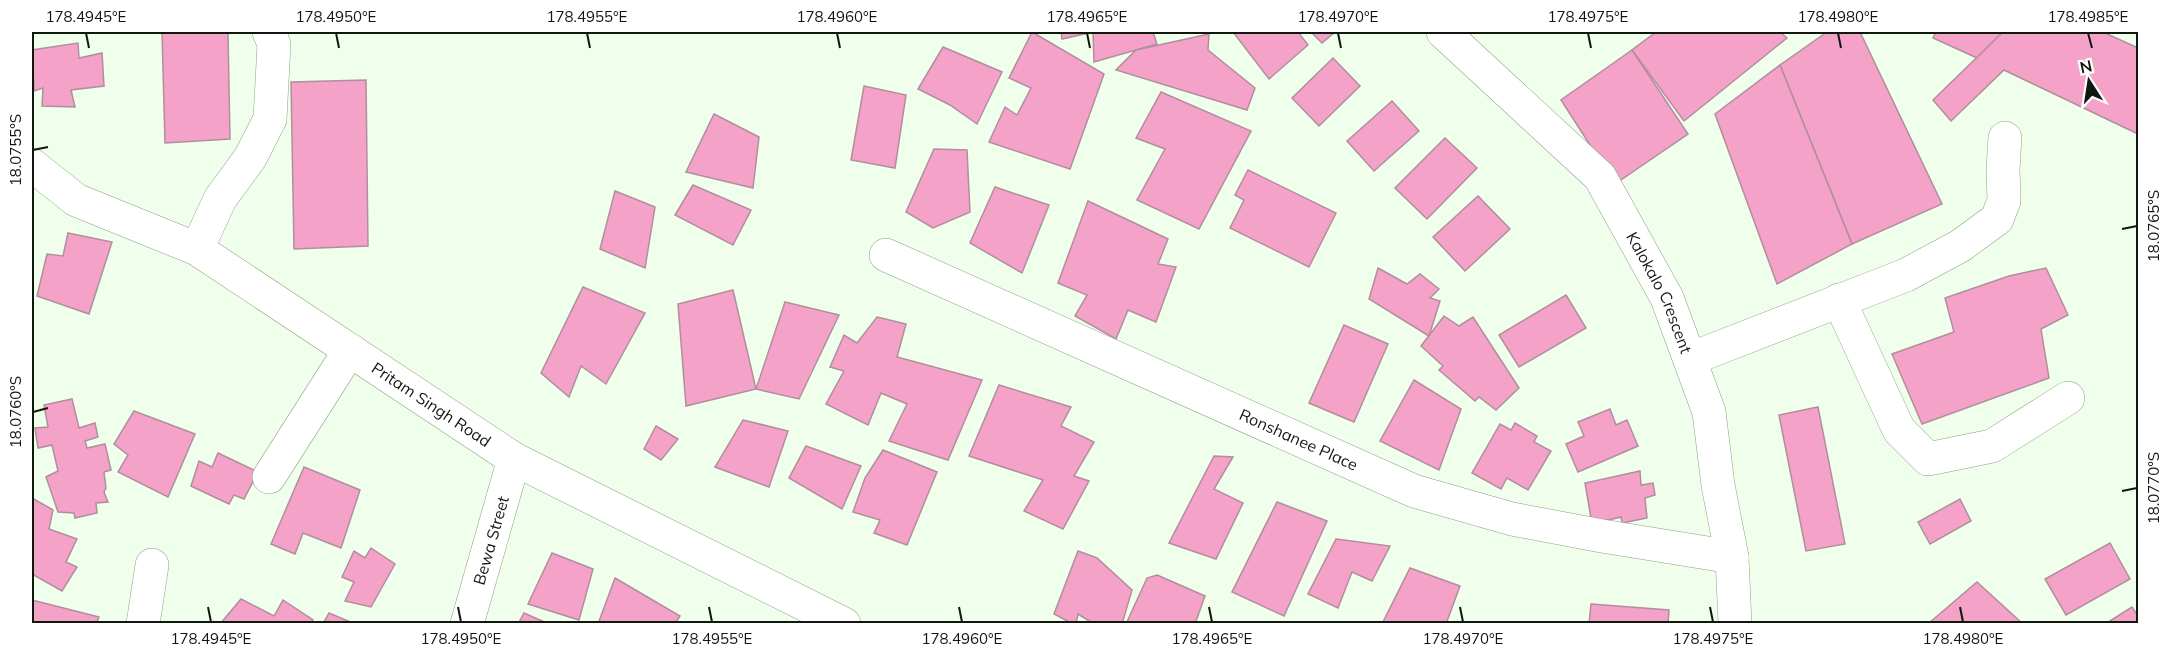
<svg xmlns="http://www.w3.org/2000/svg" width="2170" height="655" viewBox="0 0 2170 655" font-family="Mulish,sans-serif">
<rect width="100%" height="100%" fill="#f0feec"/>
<g fill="#f4a2c7" stroke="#b18e9d" stroke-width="1.5">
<path d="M 162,32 L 228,32 L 230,139 L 165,143 Z"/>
<path d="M 1032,32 L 1104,74 L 1070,169 L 989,142 L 1005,107 L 1017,115 L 1031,88 L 1009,78 Z"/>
<path d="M 1061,32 L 1153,32 L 1157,44 L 1094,62 L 1093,32 L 1062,39 Z"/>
<path d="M 1233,32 L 1298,32 L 1308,45 L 1269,79 Z"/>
<path d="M 1311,32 L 1335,32 L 1322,43 Z"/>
<path d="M 1656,32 L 1780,32 L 1787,38 L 1684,121 L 1632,50 Z"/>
<path d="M 1827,32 L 1860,32 L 1942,204 L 1852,244 L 1780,65 Z"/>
<path d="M 1936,32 L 2003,32 L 1977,58 L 1933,38 Z"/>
<path d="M 2003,32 L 2103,32 L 2138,48 L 2138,134 L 2004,70 L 1951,121 L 1933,100 Z"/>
<path d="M 1209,34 L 1208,50 L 1255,88 L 1247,110 L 1116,70 L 1136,50 Z"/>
<path d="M 78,43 L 79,58 L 102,53 L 104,86 L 71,90 L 75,107 L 42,106 L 43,88 L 34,91 L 32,50 Z"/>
<path d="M 943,47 L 1002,72 L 977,124 L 950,105 L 918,89 Z"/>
<path d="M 1632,50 L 1688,134 L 1615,184 L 1561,100 Z"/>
<path d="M 1333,58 L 1360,86 L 1319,126 L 1292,98 Z"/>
<path d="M 1780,65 L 1852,244 L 1777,284 L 1715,114 Z"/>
<path d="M 366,80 L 368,246 L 294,249 L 291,82 Z"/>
<path d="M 864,86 L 906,95 L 895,168 L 851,160 Z"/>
<path d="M 1161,92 L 1251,131 L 1199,229 L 1137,200 L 1165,149 L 1136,138 Z"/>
<path d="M 1392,101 L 1419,131 L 1374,171 L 1347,141 Z"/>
<path d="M 714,114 L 759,137 L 753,188 L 686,172 Z"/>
<path d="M 1445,138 L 1477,168 L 1427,219 L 1395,188 Z"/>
<path d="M 934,149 L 967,150 L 970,212 L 933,228 L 906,212 Z"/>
<path d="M 1248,170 L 1336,213 L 1309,267 L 1230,228 L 1244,200 L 1235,195 Z"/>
<path d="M 693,185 L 751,210 L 733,245 L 675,215 Z"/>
<path d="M 995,187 L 1049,205 L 1022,273 L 970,243 Z"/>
<path d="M 615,191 L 655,207 L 645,268 L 600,249 Z"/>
<path d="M 1478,196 L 1510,229 L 1465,271 L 1433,237 Z"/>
<path d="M 1088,201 L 1168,239 L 1158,264 L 1176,267 L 1156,322 L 1128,310 L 1116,339 L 1075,316 L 1087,295 L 1058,283 Z"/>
<path d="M 68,233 L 112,242 L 89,314 L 37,296 L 47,254 L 63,256 Z"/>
<path d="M 1378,268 L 1407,284 L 1420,274 L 1439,289 L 1430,298 L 1440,301 L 1429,336 L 1369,299 Z"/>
<path d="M 2046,268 L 2068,315 L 2041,329 L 2049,378 L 1922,424 L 1892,354 L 1954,332 L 1945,298 L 2009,276 Z"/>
<path d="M 583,287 L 645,313 L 606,384 L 581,366 L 569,397 L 541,373 Z"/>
<path d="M 733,290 L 756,389 L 686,406 L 678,304 Z"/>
<path d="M 1566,295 L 1586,328 L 1519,367 L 1499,335 Z"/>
<path d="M 785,302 L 839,315 L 799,399 L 756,389 Z"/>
<path d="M 1444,316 L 1459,326 L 1473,317 L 1519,388 L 1496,410 L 1479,397 L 1475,401 L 1439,370 L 1443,366 L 1421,346 Z"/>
<path d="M 877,317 L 906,324 L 897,357 L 982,380 L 948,460 L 889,441 L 907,404 L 881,393 L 868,425 L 826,404 L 844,371 L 830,367 L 844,335 L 857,343 Z"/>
<path d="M 1344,325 L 1388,344 L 1354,422 L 1309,403 Z"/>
<path d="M 1414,380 L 1461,409 L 1439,470 L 1380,441 Z"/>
<path d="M 999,385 L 1071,407 L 1061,426 L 1094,442 L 1074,476 L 1089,481 L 1063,529 L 1024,511 L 1043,480 L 969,456 Z"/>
<path d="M 72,399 L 79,428 L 95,423 L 98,437 L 85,441 L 87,448 L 105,444 L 111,470 L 104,472 L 106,488 L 104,492 L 108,502 L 96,503 L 97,513 L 75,518 L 74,513 L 58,512 L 46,477 L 58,471 L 52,445 L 38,448 L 35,428 L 48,427 L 44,405 Z"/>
<path d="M 1818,407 L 1845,544 L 1806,551 L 1779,415 Z"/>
<path d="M 1610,409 L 1616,425 L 1627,420 L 1638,446 L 1578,472 L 1566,444 L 1584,436 L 1578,422 Z"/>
<path d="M 134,411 L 195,434 L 168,497 L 118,472 L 128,455 L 114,444 Z"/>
<path d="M 743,420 L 788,431 L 769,487 L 715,467 Z"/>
<path d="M 1515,423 L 1537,436 L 1534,442 L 1551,451 L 1528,490 L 1507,478 L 1501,489 L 1472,473 L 1500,424 L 1511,430 Z"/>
<path d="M 656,426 L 678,439 L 661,460 L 644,449 Z"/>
<path d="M 806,446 L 861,466 L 842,509 L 789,478 Z"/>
<path d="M 883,450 L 937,472 L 907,545 L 874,533 L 880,520 L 853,512 L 865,478 Z"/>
<path d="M 218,453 L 258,472 L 244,499 L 234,495 L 229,504 L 191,486 L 199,461 L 212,467 Z"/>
<path d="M 1214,456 L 1233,457 L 1214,489 L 1243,503 L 1216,559 L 1169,543 Z"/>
<path d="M 304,467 L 360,490 L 341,548 L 303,533 L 295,554 L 271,544 Z"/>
<path d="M 1640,471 L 1641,485 L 1653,483 L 1655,495 L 1645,498 L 1647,518 L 1622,523 L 1621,517 L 1592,524 L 1585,483 Z"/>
<path d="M 32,498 L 53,510 L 49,529 L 77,539 L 66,562 L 77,567 L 62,591 L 32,574 Z"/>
<path d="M 1960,499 L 1971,521 L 1930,544 L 1918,522 Z"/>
<path d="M 1277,502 L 1327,521 L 1284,616 L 1232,592 Z"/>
<path d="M 1336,539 L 1390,546 L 1372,581 L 1352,572 L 1338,608 L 1308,594 Z"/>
<path d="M 2110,543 L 2130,579 L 2066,615 L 2045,579 Z"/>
<path d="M 371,548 L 395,564 L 371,607 L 345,601 L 354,582 L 342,577 L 354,551 L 365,558 Z"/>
<path d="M 1078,551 L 1097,558 L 1132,590 L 1122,624 L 1094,624 L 1078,614 L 1076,624 L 1073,624 L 1054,614 Z"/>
<path d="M 552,553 L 593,569 L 579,620 L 528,604 Z"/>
<path d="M 1410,568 L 1460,586 L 1446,624 L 1382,624 Z"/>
<path d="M 1157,575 L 1205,596 L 1195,624 L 1126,624 L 1147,578 Z"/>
<path d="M 615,578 L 680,616 L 675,624 L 598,624 Z"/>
<path d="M 1977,582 L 2023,624 L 1929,624 L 1929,623 Z"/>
<path d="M 241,599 L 274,616 L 283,600 L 313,620 L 310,624 L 220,624 Z"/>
<path d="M 32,600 L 99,617 L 96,624 L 32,624 Z"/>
<path d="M 1591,604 L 1669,610 L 1668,624 L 1589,624 Z"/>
<path d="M 2132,607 L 2138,616 L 2138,624 L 2105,624 Z"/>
<path d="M 329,613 L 355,624 L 323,624 Z"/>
<path d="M 524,613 L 549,624 L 518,624 Z"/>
</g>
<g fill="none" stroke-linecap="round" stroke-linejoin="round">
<g stroke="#8ca286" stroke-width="34">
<g id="minor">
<path id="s1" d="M 1443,32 L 1600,177 L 1667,298 L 1709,412 L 1718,485 L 1732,557 L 1735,624"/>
<path id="s2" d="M 32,165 L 76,200 L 197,249 L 514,459 L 844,624"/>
<path d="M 197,249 L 220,199 L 250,158 L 270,119 L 274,44 L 269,32"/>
<path id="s3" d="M 886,255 L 1414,491 L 1512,519 L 1602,536 L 1732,557"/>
<path d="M 1839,300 L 1899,430 L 1928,459 L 1992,446 L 2068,398"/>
<path d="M 1690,359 L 1906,275 L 1960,246 L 1997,219 L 2004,201 L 2003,169 L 2005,138"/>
<path d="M 269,477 L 350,350"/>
<path d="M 143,624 L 152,565"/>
<path id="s4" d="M 467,624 L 514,459"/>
</g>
</g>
<use href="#minor" stroke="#fff" stroke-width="33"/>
</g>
<path fill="none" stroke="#10180e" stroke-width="2" d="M 86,33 L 89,48M 336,33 L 339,48M 587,33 L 590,48M 837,33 L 840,48M 1087,33 L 1090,48M 1338,33 L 1341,48M 1588,33 L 1591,48M 1838,33 L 1841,48M 2088,33 L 2092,48M 33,150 L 48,147M 2122,229 L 2137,226M 33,412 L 48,408M 2122,491 L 2137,488M 208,607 L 211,622M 458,607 L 461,622M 709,607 L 712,622M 959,607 L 962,622M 1209,607 L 1212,622M 1460,607 L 1463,622M 1710,607 L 1713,622M 1960,607 L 1963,622"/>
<g text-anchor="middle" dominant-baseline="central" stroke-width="6" stroke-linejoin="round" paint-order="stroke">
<g font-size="16" fill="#10180e" stroke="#fff">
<text stroke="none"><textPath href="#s1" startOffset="344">Kalokalo Crescent</textPath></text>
<text stroke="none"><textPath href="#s2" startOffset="468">Pritam Singh Road</textPath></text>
<text stroke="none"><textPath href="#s3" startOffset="452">Ronshanee Place</textPath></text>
<text stroke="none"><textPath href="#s4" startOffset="87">Bewa Street</textPath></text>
</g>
</g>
<rect width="2170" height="655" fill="none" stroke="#ffffff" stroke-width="66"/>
<g transform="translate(2089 81) rotate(348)" stroke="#ffffff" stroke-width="4.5" paint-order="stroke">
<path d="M0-4.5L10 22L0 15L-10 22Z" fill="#10180e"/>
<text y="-9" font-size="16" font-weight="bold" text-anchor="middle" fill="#10180e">N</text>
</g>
<rect x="33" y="33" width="2104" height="589" fill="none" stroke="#10180e" stroke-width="2"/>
<g font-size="15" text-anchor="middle" fill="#10180e">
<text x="86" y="22">178.4945°E</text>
<text x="336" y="22">178.4950°E</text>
<text x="587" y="22">178.4955°E</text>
<text x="837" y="22">178.4960°E</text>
<text x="1087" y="22">178.4965°E</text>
<text x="1338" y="22">178.4970°E</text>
<text x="1588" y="22">178.4975°E</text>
<text x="1838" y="22">178.4980°E</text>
<text x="2088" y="22">178.4985°E</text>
<text transform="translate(16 150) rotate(-90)" y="5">18.0755°S</text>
<text transform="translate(2154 226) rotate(-90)" y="5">18.0765°S</text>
<text transform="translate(16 412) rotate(-90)" y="5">18.0760°S</text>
<text transform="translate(2154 488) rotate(-90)" y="5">18.0770°S</text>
<text x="211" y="644">178.4945°E</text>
<text x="461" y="644">178.4950°E</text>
<text x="712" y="644">178.4955°E</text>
<text x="962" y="644">178.4960°E</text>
<text x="1212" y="644">178.4965°E</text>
<text x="1463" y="644">178.4970°E</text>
<text x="1713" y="644">178.4975°E</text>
<text x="1963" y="644">178.4980°E</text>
</g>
</svg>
